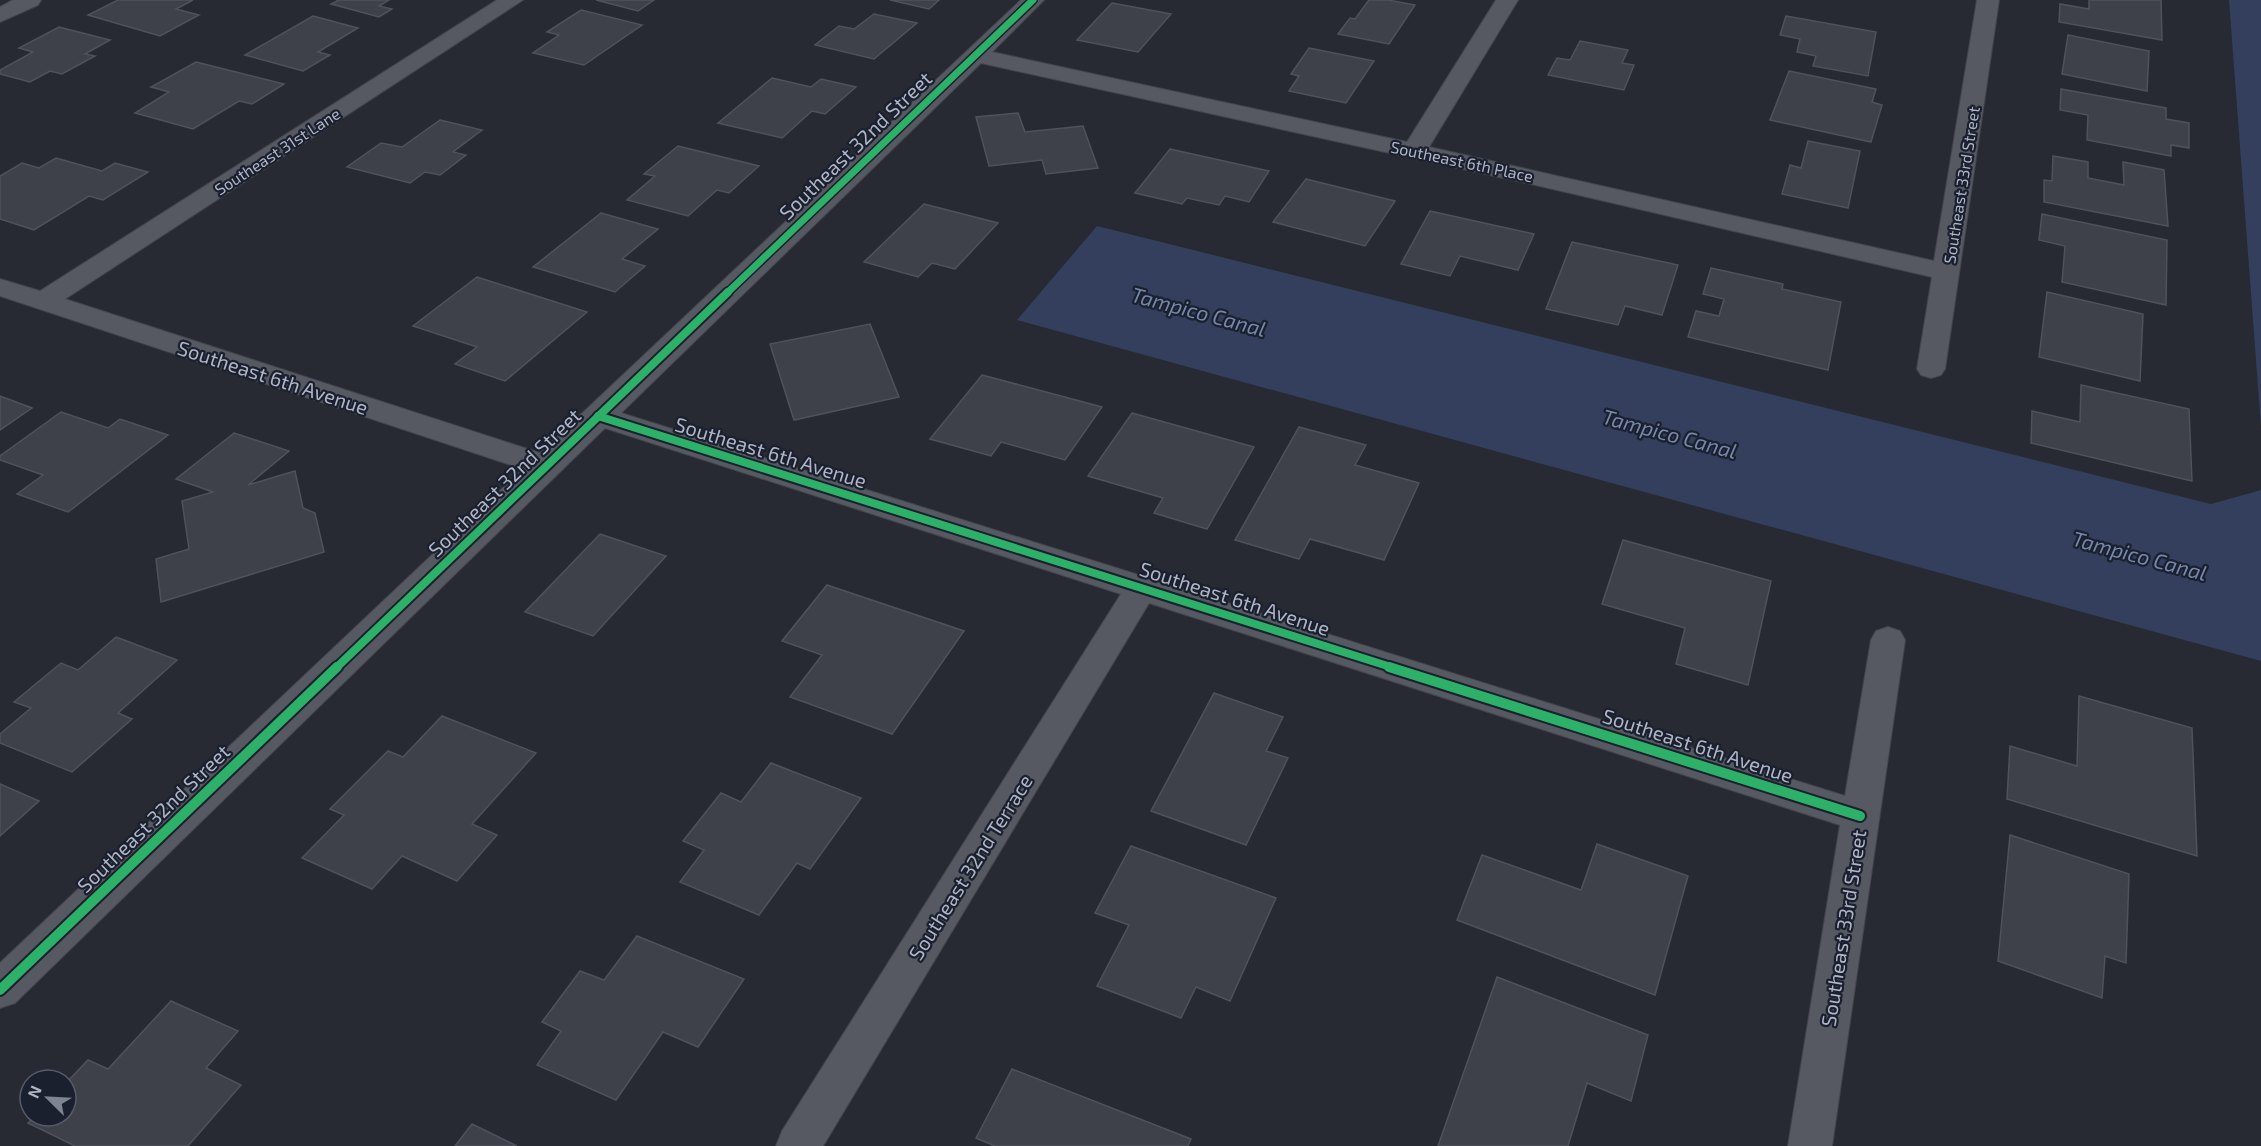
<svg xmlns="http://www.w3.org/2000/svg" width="2261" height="1146" viewBox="0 0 2261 1146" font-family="'Exo 2',sans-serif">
<rect width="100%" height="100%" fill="#272a33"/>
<g fill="#333f5c">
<path d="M 2229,0 L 2261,0 L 2261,427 Z"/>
<path d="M 1097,226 L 2211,504 L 2261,490 L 2261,661 L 1017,320 Z"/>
</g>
<g fill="#3e414a" stroke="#4e525c" stroke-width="1.5">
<path d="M 118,0 L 193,0 L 176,9 L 199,15 L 160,36 L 88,15 Z"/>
<path d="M 339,0 L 389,0 L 379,6 L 392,9 L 379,17 L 331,4 Z"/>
<path d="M 596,0 L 654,0 L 638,11 Z"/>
<path d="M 890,0 L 939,0 L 929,9 Z"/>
<path d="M 1369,0 L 1388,0 L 1415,5 L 1389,44 L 1338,34 L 1350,18 L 1355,19 Z"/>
<path d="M 2089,0 L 2161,0 L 2162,40 L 2059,22 L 2060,4 L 2089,9 Z"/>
<path d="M 1112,3 L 1171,14 L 1138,52 L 1077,40 Z"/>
<path d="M 581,10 L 642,25 L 584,65 L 533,53 L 559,35 L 547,32 Z"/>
<path d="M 874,14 L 917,23 L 874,59 L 815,45 L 839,26 L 854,29 Z"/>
<path d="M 313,16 L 358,28 L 318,52 L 330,55 L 303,71 L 245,55 Z"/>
<path d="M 1786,16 L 1876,32 L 1868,76 L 1813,66 L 1816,56 L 1797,52 L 1800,39 L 1780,35 Z"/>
<path d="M 59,27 L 110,40 L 85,54 L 95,56 L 62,74 L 50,71 L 30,82 L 0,74 L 0,70 L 33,52 L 19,48 Z"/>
<path d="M 2068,35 L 2149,51 L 2147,91 L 2062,74 Z"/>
<path d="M 1580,41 L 1628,50 L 1622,63 L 1634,65 L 1624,90 L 1548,75 L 1557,58 L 1570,60 Z"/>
<path d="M 1309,48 L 1374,61 L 1346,103 L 1289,91 L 1299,76 L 1291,74 Z"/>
<path d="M 196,62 L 284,84 L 252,104 L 239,101 L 193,129 L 135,113 L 169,92 L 151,87 Z"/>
<path d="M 1789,71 L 1876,89 L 1872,102 L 1882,105 L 1871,142 L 1770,120 Z"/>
<path d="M 772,78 L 811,87 L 821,79 L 856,87 L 825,114 L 812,111 L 782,138 L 718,123 Z"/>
<path d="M 2061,89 L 2166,108 L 2166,119 L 2189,123 L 2189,148 L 2171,145 L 2171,156 L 2087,140 L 2088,115 L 2060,110 Z"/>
<path d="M 1018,113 L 1025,132 L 1083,126 L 1098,168 L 1046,174 L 1042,160 L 989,166 L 976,117 Z"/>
<path d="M 440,120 L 482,130 L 453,152 L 466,155 L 440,175 L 425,172 L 410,183 L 347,167 L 381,143 L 402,147 Z"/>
<path d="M 1808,141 L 1860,151 L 1848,208 L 1782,194 L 1790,165 L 1801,168 Z"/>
<path d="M 678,146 L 759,166 L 729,193 L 717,190 L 688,216 L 627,200 L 655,176 L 644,174 Z"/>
<path d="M 1170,149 L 1269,171 L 1249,202 L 1225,196 L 1219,205 L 1187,198 L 1182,204 L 1135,193 Z"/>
<path d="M 2053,156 L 2088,162 L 2088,178 L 2124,185 L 2123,162 L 2164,170 L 2168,226 L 2044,202 L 2044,180 L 2052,181 Z"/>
<path d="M 56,158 L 102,171 L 115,163 L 148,172 L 103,200 L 89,196 L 34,230 L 0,219 L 0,176 L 22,163 L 39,168 Z"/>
<path d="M 1306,179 L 1395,201 L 1365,246 L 1273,222 Z"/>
<path d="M 924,204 L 998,223 L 955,269 L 932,263 L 918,277 L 864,262 Z"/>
<path d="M 1430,211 L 1534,234 L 1518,270 L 1460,256 L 1450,276 L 1401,264 Z"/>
<path d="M 601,213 L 658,229 L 622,259 L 645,266 L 615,292 L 533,267 Z"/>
<path d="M 2042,214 L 2167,240 L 2166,305 L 2062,282 L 2065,246 L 2039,240 Z"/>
<path d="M 1572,242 L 1678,265 L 1662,315 L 1625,306 L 1618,325 L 1546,309 Z"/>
<path d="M 1711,268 L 1783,284 L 1782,289 L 1841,302 L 1828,370 L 1688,337 L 1696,311 L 1719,316 L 1724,299 L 1703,294 Z"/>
<path d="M 477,277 L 587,312 L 505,381 L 455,364 L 477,347 L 413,326 Z"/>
<path d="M 2047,292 L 2143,314 L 2140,381 L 2039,357 Z"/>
<path d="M 870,324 L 899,397 L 794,420 L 770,344 Z"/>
<path d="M 982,375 L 1102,407 L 1065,460 L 1001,442 L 991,456 L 930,439 Z"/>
<path d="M 2081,385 L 2189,409 L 2192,481 L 2031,443 L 2032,411 L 2080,422 Z"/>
<path d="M 0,396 L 32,408 L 0,430 Z"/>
<path d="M 61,412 L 108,428 L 120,419 L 168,435 L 68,512 L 17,494 L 43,475 L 0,460 L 0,456 Z"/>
<path d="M 1132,413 L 1254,447 L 1207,529 L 1154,513 L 1163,498 L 1088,476 Z"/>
<path d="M 1299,427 L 1366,445 L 1355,465 L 1419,483 L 1384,560 L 1310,539 L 1299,559 L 1235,540 Z"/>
<path d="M 234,433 L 289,451 L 248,485 L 295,471 L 303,508 L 315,513 L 324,552 L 161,602 L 156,559 L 189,549 L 182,501 L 213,492 L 176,479 Z"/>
<path d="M 600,534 L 666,556 L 593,636 L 525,612 Z"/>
<path d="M 1623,540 L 1771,581 L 1748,685 L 1676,664 L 1685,628 L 1602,604 Z"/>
<path d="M 827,585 L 964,631 L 892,734 L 790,697 L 822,655 L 782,641 Z"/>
<path d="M 116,637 L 177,660 L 118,713 L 132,719 L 72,772 L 0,743 L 0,734 L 31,708 L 14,702 L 61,663 L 78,670 Z"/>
<path d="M 1214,693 L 1283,717 L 1266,751 L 1288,758 L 1246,845 L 1151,811 Z"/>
<path d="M 2079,696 L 2192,728 L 2197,856 L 2007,799 L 2010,746 L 2077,766 Z"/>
<path d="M 442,716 L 536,753 L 472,824 L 497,835 L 457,881 L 402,856 L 372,889 L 302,858 L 344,815 L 330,809 L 388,751 L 403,757 Z"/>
<path d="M 771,763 L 861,798 L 810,869 L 797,863 L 759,915 L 680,882 L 704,850 L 683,841 L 721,793 L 741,802 Z"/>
<path d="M 0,784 L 39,801 L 0,836 Z"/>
<path d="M 2010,835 L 2129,874 L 2126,963 L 2105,956 L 2102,998 L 1998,961 Z"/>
<path d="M 1597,844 L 1688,876 L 1655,995 L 1457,920 L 1482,855 L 1581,890 Z"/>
<path d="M 1131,846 L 1276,898 L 1230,1001 L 1196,987 L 1181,1018 L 1097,986 L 1129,925 L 1095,913 Z"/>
<path d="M 637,936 L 744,979 L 698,1047 L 663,1032 L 616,1100 L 537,1065 L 561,1031 L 542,1022 L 580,971 L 604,980 Z"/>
<path d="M 1497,977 L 1648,1035 L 1631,1101 L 1587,1083 L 1568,1146 L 1438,1146 Z"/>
<path d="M 171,1001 L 238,1031 L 206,1068 L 241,1085 L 188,1146 L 75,1146 L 28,1123 L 35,1116 L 66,1116 L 66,1083 L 88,1060 L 108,1069 Z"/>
<path d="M 1012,1069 L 1191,1139 L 1188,1146 L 995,1146 L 976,1138 Z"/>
<path d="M 472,1124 L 517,1146 L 455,1146 Z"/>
</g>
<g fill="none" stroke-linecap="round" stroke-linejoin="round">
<g stroke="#43454c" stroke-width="2">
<g id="street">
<path d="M 13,0 L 41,0 L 38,5 L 0,22 L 0,7 Z"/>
<path d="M 497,0 L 523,0 L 65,299 L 540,453 L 1021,0 L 1044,0 L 992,52 L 1407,142 L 1496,0 L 1518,0 L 1429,147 L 1934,261 L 1977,0 L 1999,0 L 1945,369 L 1941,375 L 1931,378 L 1921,375 L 1917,369 L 1932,277 L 1544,187 L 981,63 L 621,413 L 1845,796 L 1871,640 L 1876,631 L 1888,627 L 1900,631 L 1905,640 L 1832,1146 L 1788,1146 L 1840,825 L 1149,603 L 823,1146 L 776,1146 L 782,1131 L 1121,594 L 605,428 L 15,1003 L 0,1008 L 0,963 L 523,469 L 0,296 L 0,279 L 40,291 Z"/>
</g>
</g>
<use href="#street" fill="#565962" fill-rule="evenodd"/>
<g stroke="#1a202e" stroke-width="10">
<path id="cycleway-far2" d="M 726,294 L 1033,0"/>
</g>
<g stroke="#1a202e" stroke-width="12">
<g id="cycleway-far1">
<path d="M 598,416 L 1394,668"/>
<path d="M 336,668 L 728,292"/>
</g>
</g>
<g stroke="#1a202e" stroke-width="14">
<g id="cycleway">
<path d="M 1389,667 L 1860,816"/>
<path d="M 0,990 L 337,667"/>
</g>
</g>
<use href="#cycleway-far2" stroke="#2db169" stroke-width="7"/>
<use href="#cycleway-far1" stroke="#2db169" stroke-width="8"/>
<use href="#cycleway" stroke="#2db169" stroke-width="10"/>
</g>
<g text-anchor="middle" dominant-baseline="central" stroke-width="4.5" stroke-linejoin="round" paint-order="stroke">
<g font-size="16" fill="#afb5c6" stroke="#1a202e">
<text transform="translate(277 151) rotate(-33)">Southeast 31st Lane</text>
<text transform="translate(1462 161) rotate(12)">Southeast 6th Place</text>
<text transform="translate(1961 185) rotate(-81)">Southeast 33rd Street</text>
</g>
<g font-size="20" fill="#afb5c6" stroke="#1a202e">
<text transform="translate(855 145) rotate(-44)">Southeast 32nd Street</text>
<text transform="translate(273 377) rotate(18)">Southeast 6th Avenue</text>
<text transform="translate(771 452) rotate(17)">Southeast 6th Avenue</text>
<text transform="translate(504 482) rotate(-44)">Southeast 32nd Street</text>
<text transform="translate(1235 598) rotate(18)">Southeast 6th Avenue</text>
<text transform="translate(1698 745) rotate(18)">Southeast 6th Avenue</text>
<text transform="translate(153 818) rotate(-44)">Southeast 32nd Street</text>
<text transform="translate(970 867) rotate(-58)">Southeast 32nd Terrace</text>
<text transform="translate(1843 928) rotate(-81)">Southeast 33rd Street</text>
</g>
<g font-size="21" font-style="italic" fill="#7687ae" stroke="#1a202e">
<text transform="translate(1199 311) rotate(15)">Tampico Canal</text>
<text transform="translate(1670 433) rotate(15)">Tampico Canal</text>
<text transform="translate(2140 555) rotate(15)">Tampico Canal</text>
</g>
</g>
<g transform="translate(48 1098) rotate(294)"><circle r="28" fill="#1a202e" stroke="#565c6b" stroke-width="1.5"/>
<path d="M0-4.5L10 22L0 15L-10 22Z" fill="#7f8493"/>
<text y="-9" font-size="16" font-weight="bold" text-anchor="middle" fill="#afb5c6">N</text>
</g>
</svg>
